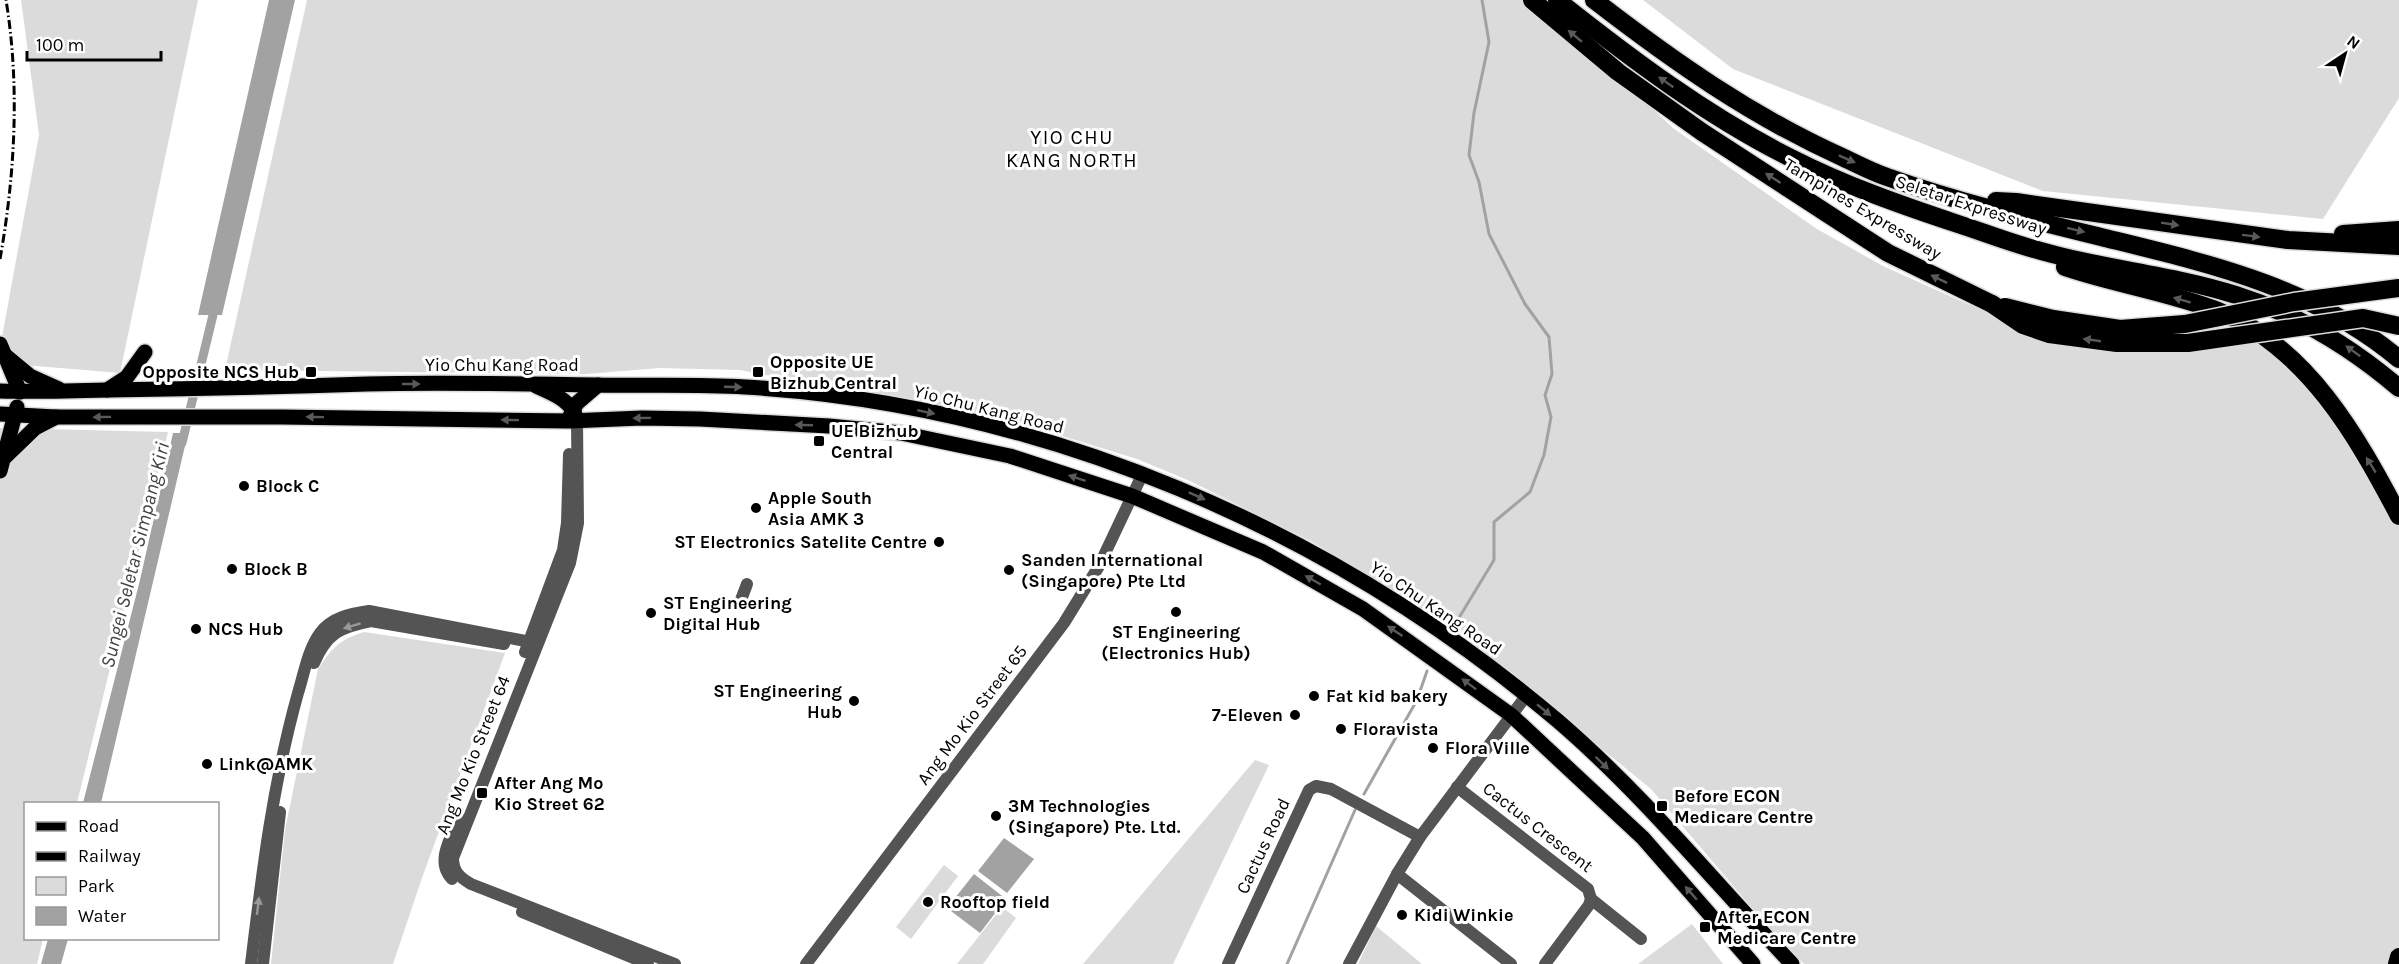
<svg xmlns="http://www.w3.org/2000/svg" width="2399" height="964" viewBox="0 0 2399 964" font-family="Karla,sans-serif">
<rect width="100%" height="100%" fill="#fff"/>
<g fill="#dbdbdb">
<path d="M 21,0 L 198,0 L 120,373 L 0,363 L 0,348 L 39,135 Z"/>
<path d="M 307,0 L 1521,0 L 1624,82 L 1673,128 L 1817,229 L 1883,266 L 1965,303 L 2021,322 L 2156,337 L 2232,328 L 2263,344 L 2319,397 L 2373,477 L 2399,526 L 2399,964 L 1804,964 L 1775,935 L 1651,789 L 1482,651 L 1445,624 L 1313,542 L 1190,481 L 1137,459 L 1017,422 L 950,406 L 884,397 L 740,370 L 660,368 L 586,374 L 225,370 Z"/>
<path d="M 1643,0 L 2399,0 L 2399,98 L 2323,219 L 2043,191 L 1733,69 Z"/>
<path d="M 0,428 L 168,432 L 77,803 L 26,804 L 26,938 L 43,939 L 37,964 L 0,964 Z"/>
<path d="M 364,632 L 505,653 L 423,875 L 393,964 L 271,964 L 285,830 L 318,669 C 333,647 339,640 364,632 Z"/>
<path d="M 1255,760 L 1269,765 L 1173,964 L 1083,964 Z"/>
<path d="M 944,865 L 958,876 L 911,939 L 896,927 Z"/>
<path d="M 1002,907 L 1016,918 L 983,964 L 957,964 Z"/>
<path d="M 1692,924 L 1723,964 L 1638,964 Z"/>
<path d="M 1376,926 L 1422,964 L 1358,964 Z"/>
</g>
<g fill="#a2a2a2">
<path d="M 269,0 L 295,0 L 222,315 L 198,315 Z"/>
<path d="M 173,433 L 188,433 L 101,803 L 83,803 L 140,580 Z"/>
<path d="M 1004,838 L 1034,859 L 1007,893 L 978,871 Z"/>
<path d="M 974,874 L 1006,899 L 980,933 L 947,908 Z"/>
<path d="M 48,939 L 68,939 L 61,964 L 41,964 Z"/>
</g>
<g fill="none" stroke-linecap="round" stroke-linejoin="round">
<g stroke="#a2a2a2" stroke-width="3">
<path d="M 1457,621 L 1494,560 L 1494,522 L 1530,492 L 1544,455 L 1551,417 L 1545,395 L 1552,374 L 1549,337 L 1525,304 L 1489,234 L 1479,182 L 1469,155 L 1474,113 L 1489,42 L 1482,0"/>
<path d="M 1364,794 L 1417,700 L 1427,671"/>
<path d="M 1287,964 L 1355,810"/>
</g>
<path stroke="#a2a2a2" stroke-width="9" d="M 182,443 L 213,315"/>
<g stroke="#dbdbdb" stroke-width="18">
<g id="major">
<path d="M 0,344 L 20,392"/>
<path d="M 6,356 L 30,376 L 59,389"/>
<path d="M 536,386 C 553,394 572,400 577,420"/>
<path d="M 107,390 L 127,377 L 145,352"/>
<path d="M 0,391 C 37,392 73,391 109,390 C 195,389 281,387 367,384 C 444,382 520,384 596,385 C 646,386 695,384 745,387 C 1044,405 1330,528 1558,721 C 1643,794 1715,883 1792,964"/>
<path d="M 0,414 L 56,417 L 282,417 L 569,421 L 642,418 L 700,419 L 829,426 L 901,433 L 1010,456 L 1132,496 L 1263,552 L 1363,609 L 1511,715 L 1643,838 L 1753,964"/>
<path d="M 569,418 L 577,403 L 598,385"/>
<path d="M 5,457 L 35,428 L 56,417"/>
<path d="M 0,471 L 17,407"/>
</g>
</g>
<g stroke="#dbdbdb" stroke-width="21">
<g id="highway">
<path d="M 1532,0 L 1618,72 L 1702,132 L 1888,253 L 1992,304"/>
<path d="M 1557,0 C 1630,58 1707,116 1791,158 C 1844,185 1901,205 1958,224 C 1983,232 2008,242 2034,249 C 2100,269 2170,274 2236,295 C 2297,314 2351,347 2399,388"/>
<path d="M 1594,0 C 1673,61 1751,116 1842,157 C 1857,164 1872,172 1887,177 C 1958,202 2032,220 2105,238 C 2211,264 2313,287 2399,359"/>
<path d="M 1996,201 L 2016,202 L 2288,240 L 2399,246"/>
<path d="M 2343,234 L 2399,230"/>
<path d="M 2065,267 C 2115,284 2169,292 2218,311 C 2307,347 2357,436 2399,516"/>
<path d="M 2397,964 L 2399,957"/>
</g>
</g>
<g stroke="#545454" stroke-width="12">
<path d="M 577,420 L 578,523 L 570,563 L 453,858 C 453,871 459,877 471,884 L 675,964"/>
<path d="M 739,605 L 747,584"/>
<path d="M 525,652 L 563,550 L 567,523 L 569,454"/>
<path d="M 314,663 C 327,633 340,627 371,621 L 504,644"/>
<path d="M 1457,787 L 1588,889 L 1591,899 L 1589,905 L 1545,964"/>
<path d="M 1397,874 L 1511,964"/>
<path d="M 452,879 C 435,862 451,837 459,818"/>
<path d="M 1591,899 L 1641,939"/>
<path d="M 522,912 L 648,964"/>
<path d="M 251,964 C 262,873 273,782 298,693 C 304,674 308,649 320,633 C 332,617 350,614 369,611 L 536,643"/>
<path d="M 263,964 L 280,812"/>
<path d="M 806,964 L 1064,623 L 1099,566 L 1143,473"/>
<path d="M 1228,964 L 1309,790 L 1316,786 L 1331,789 L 1420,837"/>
<path d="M 1349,964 L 1397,874 L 1420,837 L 1526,696"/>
</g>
<use href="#major" stroke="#000" stroke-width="15"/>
<use href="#highway" stroke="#000" stroke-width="18"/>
<path stroke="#000" stroke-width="3" stroke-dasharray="9 3 1.5 3" stroke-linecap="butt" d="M 0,259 C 15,175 20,85 6,0"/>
<g stroke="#dbdbdb" stroke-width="21" stroke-linecap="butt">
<g id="highway-bridge">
<path d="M 1992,304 L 2023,325 L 2049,334 L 2117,343 L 2188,343 L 2363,318 L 2399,326"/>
<path d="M 2005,307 L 2053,319 L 2120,329 L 2185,324 L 2294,302 L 2399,288"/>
</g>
</g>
<use href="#highway-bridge" stroke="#000" stroke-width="18"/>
</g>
<defs><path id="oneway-solid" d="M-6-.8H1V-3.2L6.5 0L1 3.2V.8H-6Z" transform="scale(1.5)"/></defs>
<g fill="#595959">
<use href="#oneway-solid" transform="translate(1575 36) rotate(-140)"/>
<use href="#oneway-solid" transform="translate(1666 82) rotate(-145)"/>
<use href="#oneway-solid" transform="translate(1847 159) rotate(24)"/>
<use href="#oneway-solid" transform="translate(1773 178) rotate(-147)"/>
<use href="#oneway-solid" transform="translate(2170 224) rotate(9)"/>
<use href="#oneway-solid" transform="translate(2076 230) rotate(14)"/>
<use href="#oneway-solid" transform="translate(2251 236) rotate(7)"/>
<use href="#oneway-solid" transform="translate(1939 279) rotate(-154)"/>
<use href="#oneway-solid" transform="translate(2182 300) rotate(-164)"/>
<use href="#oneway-solid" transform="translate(2092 340) rotate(-172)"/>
<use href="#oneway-solid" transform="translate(2353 351) rotate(-144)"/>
<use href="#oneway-solid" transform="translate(411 384)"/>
<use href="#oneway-solid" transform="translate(733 387) rotate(2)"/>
<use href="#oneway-solid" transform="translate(926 412) rotate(12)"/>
<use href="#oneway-solid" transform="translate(102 417) rotate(179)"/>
<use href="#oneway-solid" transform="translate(315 417) rotate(-179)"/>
<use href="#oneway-solid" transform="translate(642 418) rotate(179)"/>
<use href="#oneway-solid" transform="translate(510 420) rotate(-179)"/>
<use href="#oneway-solid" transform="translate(804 425) rotate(-178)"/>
<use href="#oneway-solid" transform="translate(2371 465) rotate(-122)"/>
<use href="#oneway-solid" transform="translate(1077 478) rotate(-162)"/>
<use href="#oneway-solid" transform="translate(1197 496) rotate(24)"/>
<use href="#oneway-solid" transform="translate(1313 580) rotate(-150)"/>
<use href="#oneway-solid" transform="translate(1395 631) rotate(-146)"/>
<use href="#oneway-solid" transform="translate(1469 684) rotate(-143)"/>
<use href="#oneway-solid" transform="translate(1544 710) rotate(39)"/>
<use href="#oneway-solid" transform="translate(1602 763) rotate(44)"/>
<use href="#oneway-solid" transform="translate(1691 893) rotate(-131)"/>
</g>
<g fill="#989898">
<use href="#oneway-solid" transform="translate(352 626) rotate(163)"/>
<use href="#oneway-solid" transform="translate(258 906) rotate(-83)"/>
</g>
<g fill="#000" stroke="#fff" stroke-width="2">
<rect x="305" y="366" width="12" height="12" rx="3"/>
<rect x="752" y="366" width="12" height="12" rx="3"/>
<rect x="813" y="435" width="12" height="12" rx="3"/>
<circle cx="244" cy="486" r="6"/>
<circle cx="756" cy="508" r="6"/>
<circle cx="939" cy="542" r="6"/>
<circle cx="232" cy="569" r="6"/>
<circle cx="1009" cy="570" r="6"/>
<circle cx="1176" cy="612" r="6"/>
<circle cx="651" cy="613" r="6"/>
<circle cx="196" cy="629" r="6"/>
<circle cx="1314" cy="696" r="6"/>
<circle cx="854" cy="701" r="6"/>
<circle cx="1295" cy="715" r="6"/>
<circle cx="1341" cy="729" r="6"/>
<circle cx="1433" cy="748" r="6"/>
<circle cx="207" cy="764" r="6"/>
<rect x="476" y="787" width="12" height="12" rx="3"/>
<rect x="1656" y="800" width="12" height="12" rx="3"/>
<circle cx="996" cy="816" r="6"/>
<circle cx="928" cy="902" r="6"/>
<circle cx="1402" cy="915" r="6"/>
<rect x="1699" y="921" width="12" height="12" rx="3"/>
</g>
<g text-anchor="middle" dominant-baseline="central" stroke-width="6" stroke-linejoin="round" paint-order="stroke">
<g font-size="18" fill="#000" stroke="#fff">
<text transform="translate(1971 205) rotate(18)">Seletar Expressway</text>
<text transform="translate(1863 209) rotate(31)">Tampines Expressway</text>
<text x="502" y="365">Yio Chu Kang Road</text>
<text transform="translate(989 409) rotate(14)">Yio Chu Kang Road</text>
<text transform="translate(1436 608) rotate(34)">Yio Chu Kang Road</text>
<text transform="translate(972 715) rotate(-53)">Ang Mo Kio Street 65</text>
<text transform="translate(473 755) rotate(-68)">Ang Mo Kio Street 64</text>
<text transform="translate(1538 827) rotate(38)">Cactus Crescent</text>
<text transform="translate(1263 846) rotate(-65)">Cactus Road</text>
</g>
<g font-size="18" font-weight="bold" fill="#000" stroke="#fff" text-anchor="start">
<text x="770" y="362">Opposite UE<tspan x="770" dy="21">Bizhub Central</tspan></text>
<text x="299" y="372" text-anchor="end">Opposite NCS Hub</text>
<text x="831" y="431">UE Bizhub<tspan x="831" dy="21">Central</tspan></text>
<text x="256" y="486">Block C</text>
<text x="768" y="498">Apple South<tspan x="768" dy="21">Asia AMK 3</tspan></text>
<text x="927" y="542" text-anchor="end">ST Electronics Satelite Centre</text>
<text x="1021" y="560">Sanden International<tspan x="1021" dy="21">(Singapore) Pte Ltd</tspan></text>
<text x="244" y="569">Block B</text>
<text x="663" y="603">ST Engineering<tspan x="663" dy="21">Digital Hub</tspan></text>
<text x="208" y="629">NCS Hub</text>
<text x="1176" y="632" text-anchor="middle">ST Engineering<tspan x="1176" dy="21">(Electronics Hub)</tspan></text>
<text x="842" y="691" text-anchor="end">ST Engineering<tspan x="842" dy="21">Hub</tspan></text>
<text x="1326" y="696">Fat kid bakery</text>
<text x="1283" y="715" text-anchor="end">7-Eleven</text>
<text x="1353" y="729">Floravista</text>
<text x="1445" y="748">Flora Ville</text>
<text x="219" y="764">Link@AMK</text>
<text x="494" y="783">After Ang Mo<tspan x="494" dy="21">Kio Street 62</tspan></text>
<text x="1674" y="796">Before ECON<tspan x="1674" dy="21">Medicare Centre</tspan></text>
<text x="1008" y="806">3M Technologies<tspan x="1008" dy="21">(Singapore) Pte. Ltd.</tspan></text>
<text x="940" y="902">Rooftop field</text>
<text x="1414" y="915">Kidi Winkie</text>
<text x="1717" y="917">After ECON<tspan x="1717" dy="21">Medicare Centre</tspan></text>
</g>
<g font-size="20" letter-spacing="1.5" fill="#000" stroke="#fff">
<text x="1072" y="137">YIO CHU<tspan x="1072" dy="23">KANG NORTH</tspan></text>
</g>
<g font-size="20" font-style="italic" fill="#434343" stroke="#fff">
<text transform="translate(135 555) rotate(-76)">Sungei Seletar Simpang Kiri</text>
</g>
</g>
<rect x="24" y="802" width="195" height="138" fill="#ffffff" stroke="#999999" stroke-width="1.5"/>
<rect x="36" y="822" width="30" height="9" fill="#000000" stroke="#999999" stroke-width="1.5"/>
<text x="78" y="832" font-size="18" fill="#000000">Road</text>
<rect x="36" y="852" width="30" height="9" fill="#000000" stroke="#999999" stroke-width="1.5"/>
<text x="78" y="862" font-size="18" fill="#000000">Railway</text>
<rect x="36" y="877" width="30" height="18" fill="#dbdbdb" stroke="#999999" stroke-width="1.5"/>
<text x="78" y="892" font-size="18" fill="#000000">Park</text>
<rect x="36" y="907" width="30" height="18" fill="#a2a2a2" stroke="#999999" stroke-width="1.5"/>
<text x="78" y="922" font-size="18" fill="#000000">Water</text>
<g transform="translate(2345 54) rotate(36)" stroke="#ffffff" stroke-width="4.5" paint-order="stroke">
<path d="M0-4.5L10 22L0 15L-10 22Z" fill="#000000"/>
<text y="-9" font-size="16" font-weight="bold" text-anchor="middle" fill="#000000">N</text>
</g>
<path d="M27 51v9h134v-9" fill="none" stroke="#000000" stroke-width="3"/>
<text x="36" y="51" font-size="18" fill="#000000" stroke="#ffffff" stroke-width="4.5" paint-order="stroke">100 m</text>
</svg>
